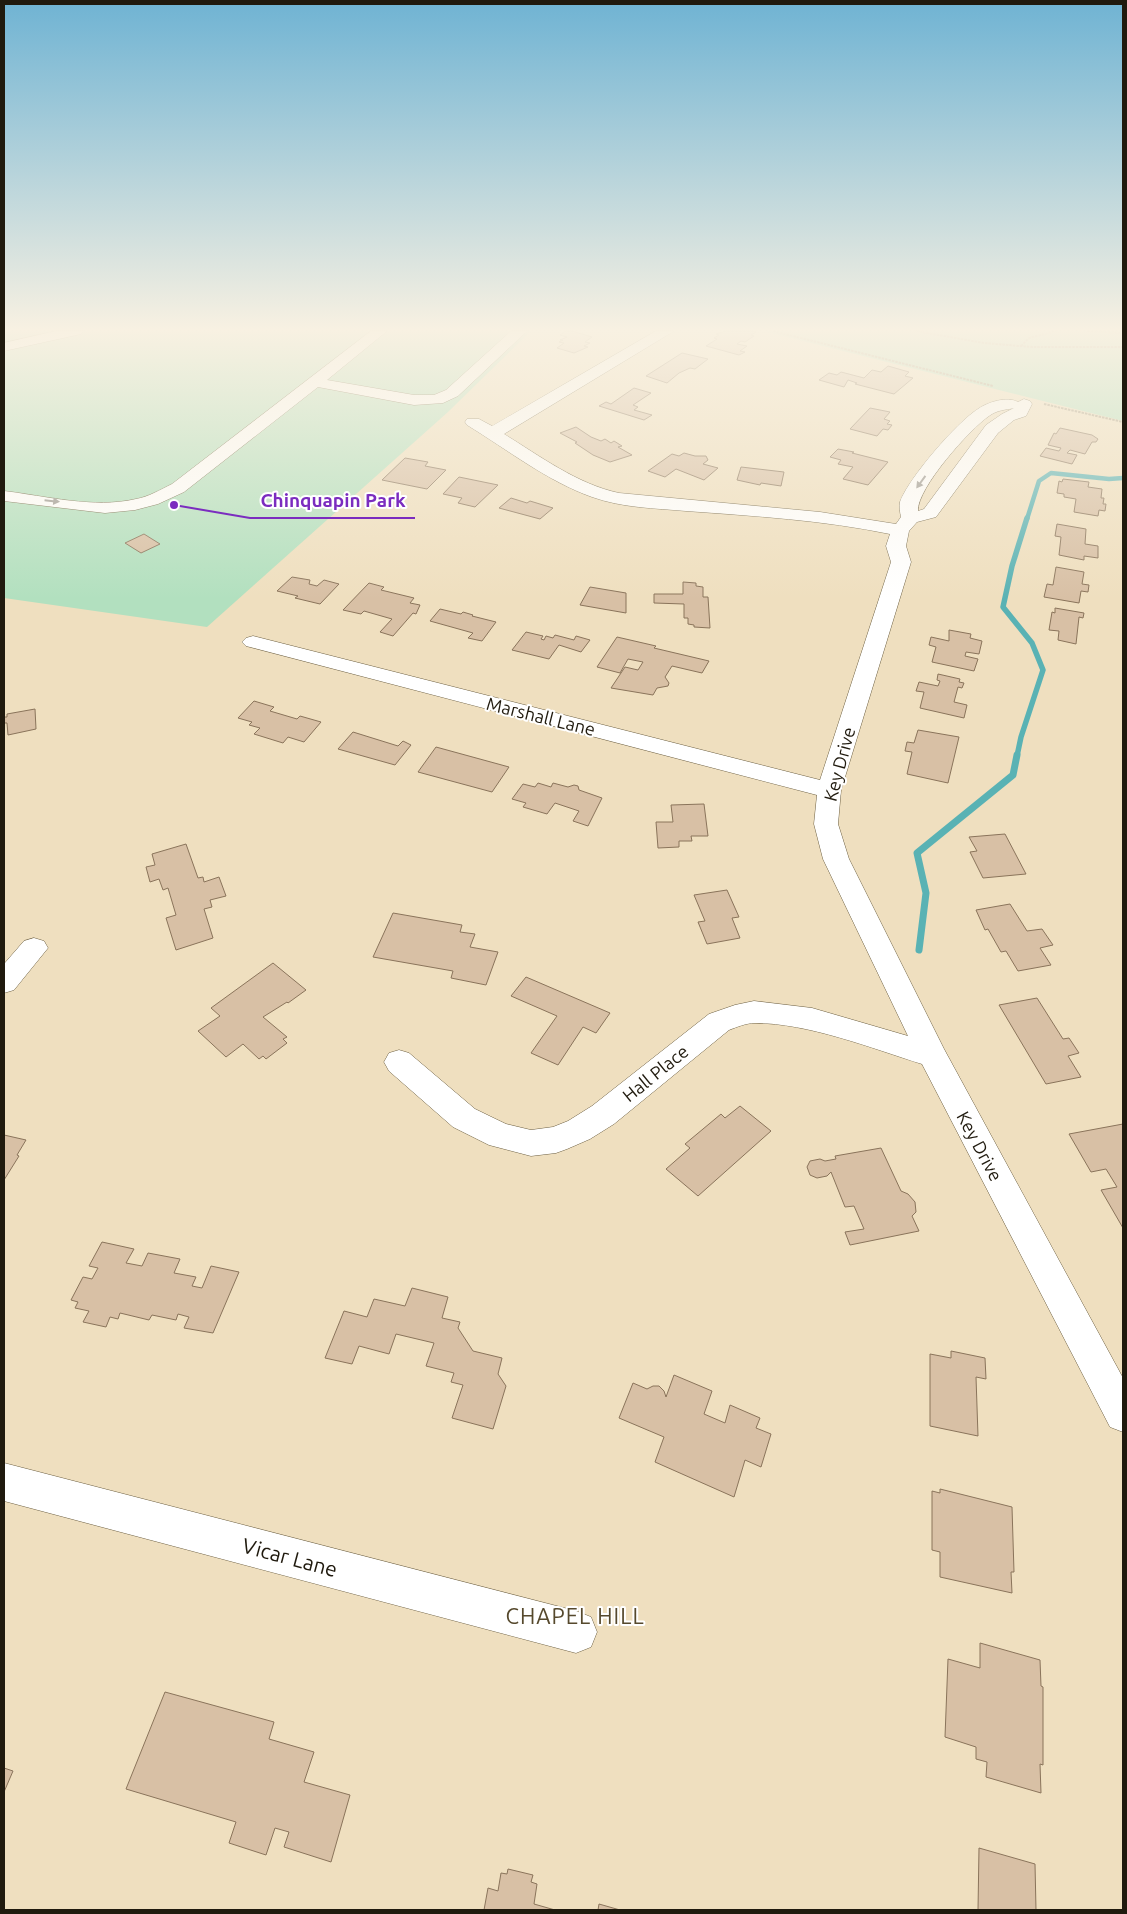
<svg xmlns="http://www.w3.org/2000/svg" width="1127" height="1914" viewBox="0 0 1127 1914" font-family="Ubuntu,sans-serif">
<rect width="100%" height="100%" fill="#efdfbf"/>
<g fill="#b2e0bf">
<path d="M 4,331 L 531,331 L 448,412 L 207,627 L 4,598 Z"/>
<path d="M 763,331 L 1123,331 L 1123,421 Z"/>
</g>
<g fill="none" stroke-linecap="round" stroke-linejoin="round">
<path stroke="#59b2b4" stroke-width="4.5" d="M 1027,519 L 1039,481 L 1051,473 L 1109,479 L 1123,478"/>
<path stroke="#59b2b4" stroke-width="5.5" d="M 1017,756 L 1021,737 L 1043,670 L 1032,643 L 1003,607 L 1012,566 L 1027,518"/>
<path stroke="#59b2b4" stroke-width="7" d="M 919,950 L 926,893 L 917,853 L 1013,775 L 1017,755"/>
</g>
<g fill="#d8c0a5" stroke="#8a745b">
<path d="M 566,331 L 572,331 L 592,337 L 585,342 L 590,343 L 584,346 L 588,347 L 574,353 L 557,348 L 564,343 L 559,342 L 563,340 L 560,340 L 567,337 L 560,335 Z"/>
<path d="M 726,331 L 754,331 L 756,332 L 751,335 L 754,336 L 745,342 L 741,341 L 737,344 L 747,346 L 740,351 L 745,352 L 739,355 L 706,346 L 717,339 L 714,338 L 719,335 L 716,334 Z"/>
<path d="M 682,353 L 708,359 L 695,369 L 690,368 L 679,373 L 667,383 L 646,376 Z"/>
<path d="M 888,366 L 909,372 L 905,376 L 913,378 L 894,394 L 855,384 L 857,383 L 848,380 L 844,387 L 819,380 L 829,373 L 837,375 L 841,372 L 864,378 L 872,370 L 881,372 Z"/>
<path d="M 634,388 L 651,393 L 633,405 L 638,407 L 634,410 L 652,415 L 644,420 L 599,406 L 606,402 L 611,404 Z"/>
<path d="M 870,408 L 890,412 L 884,419 L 890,421 L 887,424 L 892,425 L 888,430 L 883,429 L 877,436 L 850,429 Z"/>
<path d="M 576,427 L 591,437 L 601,441 L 605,439 L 611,443 L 614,441 L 622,446 L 618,447 L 632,455 L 610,462 L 593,455 L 575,443 L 577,442 L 560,433 Z"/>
<path d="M 1060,428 L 1092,435 L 1098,439 L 1096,442 L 1092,442 L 1085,454 L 1070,450 L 1067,453 L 1077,455 L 1072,464 L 1040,456 L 1046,448 L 1059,451 L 1061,448 L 1048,445 L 1054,433 L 1056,434 Z"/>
<path d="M 838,449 L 854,452 L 852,453 L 888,462 L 868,485 L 843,479 L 853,467 L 838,464 L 841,460 L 830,457 Z"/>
<path d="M 684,453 L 695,456 L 706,456 L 708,460 L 703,464 L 718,468 L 704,480 L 676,469 L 665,477 L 648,471 L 672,454 L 679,456 Z"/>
<path d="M 405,458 L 428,462 L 425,466 L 446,470 L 427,489 L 382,480 Z"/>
<path d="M 741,467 L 784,472 L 781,486 L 761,483 L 760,485 L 737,480 Z"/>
<path d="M 459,477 L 498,485 L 475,507 L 458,503 L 462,498 L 443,494 Z"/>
<path d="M 1063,479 L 1089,482 L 1088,487 L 1102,489 L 1101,498 L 1104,498 L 1103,504 L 1106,504 L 1105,511 L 1099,510 L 1098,516 L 1074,512 L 1076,499 L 1064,497 L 1064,494 L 1057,493 L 1059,481 L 1062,482 Z"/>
<path d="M 511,498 L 527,503 L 530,501 L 553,508 L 540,519 L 499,508 Z"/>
<path d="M 1057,524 L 1086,529 L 1085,544 L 1098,546 L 1098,558 L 1084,556 L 1084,560 L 1059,555 L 1061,537 L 1055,536 Z"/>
<path d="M 144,534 L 160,544 L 141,553 L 125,543 Z"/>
<path d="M 1056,567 L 1084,572 L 1082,584 L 1089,585 L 1088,592 L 1081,591 L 1079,603 L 1044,597 L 1047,584 L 1053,585 Z"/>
<path d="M 292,577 L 310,580 L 309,584 L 317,586 L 324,580 L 339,584 L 320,604 L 295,598 L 298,596 L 277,591 Z"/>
<path d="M 683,582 L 696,583 L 696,586 L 703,587 L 703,597 L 708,597 L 710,628 L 694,627 L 694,625 L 688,624 L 688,618 L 684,618 L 684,604 L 654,603 L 654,594 L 683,594 Z"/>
<path d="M 369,583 L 384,587 L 381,590 L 414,598 L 410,603 L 420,605 L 416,614 L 413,613 L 393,636 L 380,632 L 392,619 L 364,611 L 361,614 L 343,610 Z"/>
<path d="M 590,587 L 626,593 L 626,613 L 580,605 Z"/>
<path d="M 1055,608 L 1084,613 L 1083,618 L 1079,617 L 1076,644 L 1058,640 L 1059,631 L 1049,630 L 1052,612 L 1055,613 Z"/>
<path d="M 440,609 L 461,614 L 463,612 L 473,615 L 472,616 L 496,622 L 482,641 L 468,638 L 473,633 L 430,621 Z"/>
<path d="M 949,630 L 971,634 L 970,638 L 982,641 L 979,654 L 966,652 L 965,656 L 978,659 L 974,671 L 932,662 L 936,647 L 929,645 L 931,637 L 949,641 Z"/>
<path d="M 526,632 L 543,636 L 541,639 L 544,640 L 546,636 L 553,638 L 555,635 L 574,640 L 576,636 L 590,640 L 581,652 L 559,645 L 549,659 L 512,650 Z"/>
<path d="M 617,637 L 656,646 L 654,648 L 709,661 L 702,673 L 672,666 L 665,677 L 669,683 L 668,686 L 657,688 L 653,695 L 611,688 L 625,667 L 638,670 L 643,662 L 628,659 L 620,673 L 597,667 Z"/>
<path d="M 938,674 L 960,679 L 959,682 L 964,683 L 962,688 L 958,687 L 954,702 L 967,705 L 964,718 L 920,708 L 924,692 L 916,691 L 919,682 L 938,686 L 940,681 L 937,680 Z"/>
<path d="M 254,701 L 274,707 L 270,711 L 297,719 L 300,716 L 321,722 L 304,742 L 288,737 L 283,743 L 254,734 L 260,728 L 249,725 L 252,722 L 238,718 Z"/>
<path d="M 35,709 L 36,729 L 8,735 L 7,723 L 4,723 L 4,717 L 7,717 L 7,714 Z"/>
<path d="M 918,730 L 959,737 L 948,783 L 907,774 L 912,752 L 905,751 L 907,742 L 914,743 Z"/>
<path d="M 353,732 L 398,746 L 403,741 L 411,745 L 395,765 L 338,749 Z"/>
<path d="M 436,747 L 509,767 L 492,792 L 418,772 Z"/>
<path d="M 538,783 L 551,787 L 553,783 L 568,787 L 574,785 L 578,786 L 579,790 L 602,798 L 588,826 L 573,821 L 579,811 L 555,803 L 547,814 L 523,807 L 526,803 L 512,799 L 523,784 L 535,787 Z"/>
<path d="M 704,804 L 708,836 L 691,836 L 692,841 L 679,841 L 679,847 L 658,848 L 656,822 L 673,822 L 671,805 Z"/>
<path d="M 1005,834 L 1026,874 L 983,878 L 970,852 L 977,851 L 969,837 Z"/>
<path d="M 186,844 L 198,878 L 203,877 L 204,882 L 219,877 L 226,896 L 210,900 L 212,907 L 204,909 L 213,938 L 176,950 L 166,918 L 176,915 L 168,888 L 163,890 L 159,879 L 150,882 L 146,867 L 155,865 L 152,854 Z"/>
<path d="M 727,890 L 739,917 L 732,918 L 740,938 L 707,944 L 698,922 L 705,921 L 694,895 Z"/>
<path d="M 1010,904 L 1027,931 L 1042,929 L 1053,945 L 1040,948 L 1051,965 L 1018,971 L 1006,951 L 1001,952 L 988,929 L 985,930 L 976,910 Z"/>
<path d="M 393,913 L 462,925 L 460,932 L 475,934 L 470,947 L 498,952 L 486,985 L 451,978 L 453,971 L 373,957 Z"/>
<path d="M 273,963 L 306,990 L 288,1003 L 287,1002 L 263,1017 L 287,1037 L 283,1039 L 287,1043 L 266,1059 L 263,1056 L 259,1059 L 243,1044 L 226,1057 L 198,1031 L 220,1016 L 211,1008 Z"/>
<path d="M 526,977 L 610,1013 L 596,1033 L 583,1027 L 558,1065 L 531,1053 L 557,1016 L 511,996 Z"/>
<path d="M 1037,998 L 1063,1039 L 1069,1038 L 1079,1053 L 1068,1056 L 1081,1077 L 1046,1084 L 999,1005 Z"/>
<path d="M 740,1106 L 771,1131 L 698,1196 L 666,1169 L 690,1148 L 685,1144 L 721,1114 L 725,1118 Z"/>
<path d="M 1123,1124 L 1123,1228 L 1101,1190 L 1117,1187 L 1106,1169 L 1091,1172 L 1069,1134 Z"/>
<path d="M 4,1135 L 26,1140 L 17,1155 L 19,1156 L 4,1180 Z"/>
<path d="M 881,1148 L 901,1191 L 908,1194 L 915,1202 L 916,1212 L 912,1216 L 919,1231 L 850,1245 L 845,1232 L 864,1229 L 854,1206 L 845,1207 L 831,1172 L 827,1176 L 817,1178 L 810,1175 L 807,1167 L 810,1161 L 820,1159 L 825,1161 L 836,1159 L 835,1156 Z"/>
<path d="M 102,1242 L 134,1249 L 126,1263 L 142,1266 L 148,1253 L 180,1259 L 174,1273 L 196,1277 L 192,1286 L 202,1288 L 211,1266 L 239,1272 L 213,1333 L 184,1328 L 189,1317 L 178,1314 L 176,1320 L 152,1315 L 149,1320 L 120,1313 L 118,1319 L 110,1317 L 106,1327 L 83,1322 L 89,1311 L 75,1308 L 78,1302 L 71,1300 L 83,1277 L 92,1279 L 98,1268 L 89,1266 Z"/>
<path d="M 412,1288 L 448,1297 L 442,1318 L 460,1322 L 458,1328 L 473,1351 L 502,1358 L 498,1374 L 506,1386 L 493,1429 L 452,1418 L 463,1385 L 451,1382 L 454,1373 L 426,1366 L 434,1343 L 396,1334 L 389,1354 L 359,1346 L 352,1364 L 325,1358 L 344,1311 L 367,1317 L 374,1299 L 405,1306 Z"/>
<path d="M 951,1351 L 985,1358 L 986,1379 L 976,1377 L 978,1436 L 930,1426 L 930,1354 L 951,1358 Z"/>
<path d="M 674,1375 L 712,1391 L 704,1414 L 725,1423 L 730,1405 L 760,1418 L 756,1428 L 771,1434 L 761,1467 L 745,1460 L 734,1497 L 655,1462 L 664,1437 L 619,1418 L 633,1383 L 647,1389 L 653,1386 L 659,1386 L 664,1391 L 666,1397 Z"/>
<path d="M 940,1489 L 1012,1507 L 1014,1572 L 1011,1572 L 1012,1593 L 940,1577 L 940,1552 L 932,1550 L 932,1491 L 940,1493 Z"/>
<path d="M 980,1643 L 1040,1660 L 1041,1686 L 1043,1687 L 1043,1765 L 1040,1764 L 1041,1793 L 986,1777 L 987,1762 L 976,1759 L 976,1747 L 945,1737 L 948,1659 L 980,1668 Z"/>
<path d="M 165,1692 L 274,1722 L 269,1739 L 314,1752 L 304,1782 L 350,1795 L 331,1862 L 284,1847 L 289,1832 L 275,1828 L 266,1855 L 229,1843 L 236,1822 L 126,1789 Z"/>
<path d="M 4,1768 L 13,1771 L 4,1792 Z"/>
<path d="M 979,1848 L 1035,1864 L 1036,1910 L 978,1910 Z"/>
<path d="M 508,1869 L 533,1875 L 531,1882 L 537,1884 L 534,1904 L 555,1910 L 484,1910 L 488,1888 L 498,1891 L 501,1873 L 507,1874 Z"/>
<path d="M 599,1904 L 620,1910 L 598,1910 Z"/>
</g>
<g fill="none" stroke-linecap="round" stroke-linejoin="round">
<g stroke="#6d6043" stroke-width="1">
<g id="minor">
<path d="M 56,331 L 83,331 L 81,334 L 4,351 L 4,343 Z"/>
<path d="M 371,331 L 387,331 L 327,380 L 414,395 L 434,395 L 446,390 L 511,331 L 527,331 L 458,396 L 443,403 L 414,405 L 318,387 L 184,492 L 158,504 L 135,510 L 105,513 L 4,501 L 4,491 C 46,496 94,509 136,499 C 148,497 160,490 172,484 Z"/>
<path d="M 656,331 L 674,331 L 504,434 C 540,456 577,484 619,493 L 820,512 L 896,524 L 901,517 C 900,512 899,507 900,502 C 908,479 957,422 978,409 C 988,402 1007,396 1018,402 L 1024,399 L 1030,401 L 1032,404 L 1026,416 L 1014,420 L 998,433 L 936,517 L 917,522 L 909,531 L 906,546 L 911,562 L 841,790 L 838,824 L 849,859 L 944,1049 L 1123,1378 L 1123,1432 L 1110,1427 L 922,1064 C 871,1048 808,1023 755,1023 C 746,1023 737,1027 729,1030 L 614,1124 L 590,1139 L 567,1149 L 556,1153 L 531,1156 L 489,1145 L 453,1127 L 389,1071 L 384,1062 L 389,1053 L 399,1050 L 409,1053 L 475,1109 L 506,1124 L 531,1130 L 553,1127 L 568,1121 L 592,1106 L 709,1014 L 735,1005 L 754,1001 L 812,1008 L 908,1036 L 823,859 L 814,824 L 817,795 L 246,646 L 242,642 L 246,638 L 253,636 L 820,780 L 891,562 L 886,546 L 890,534 C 823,520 754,516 686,511 C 654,508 623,508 592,497 C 547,481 508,450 467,425 L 465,422 L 467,419 L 479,419 L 492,426 ZM 1014,408 L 1002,414 L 986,425 L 924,509 L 918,511 C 917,488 970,429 989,416 C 997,410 1005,410 1014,408 Z"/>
<path d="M 34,938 L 44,941 L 48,948 L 14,990 L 4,993 L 4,964 L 24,941 Z"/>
<path d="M 4,1463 L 576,1611 L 591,1617 L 597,1632 L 591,1647 L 576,1653 L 4,1501 Z"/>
</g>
</g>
<g stroke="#a99d83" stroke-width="2" stroke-dasharray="2.5 1" stroke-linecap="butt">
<path d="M 773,331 L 993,386"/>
<path d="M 916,331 L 984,343 L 1032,347 L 1123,347"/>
<path d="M 1087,331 L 1123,333"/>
<path d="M 1021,346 L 1029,338 L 1056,331"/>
<path d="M 1044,404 L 1123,422"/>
</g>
<use href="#minor" fill="#fff" fill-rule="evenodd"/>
</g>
<defs><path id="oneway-solid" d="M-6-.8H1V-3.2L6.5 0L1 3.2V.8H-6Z" transform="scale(1.25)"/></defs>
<g fill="#9b9893">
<use href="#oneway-solid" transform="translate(921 482) rotate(126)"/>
<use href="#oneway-solid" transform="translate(52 501) rotate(6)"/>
</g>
<linearGradient id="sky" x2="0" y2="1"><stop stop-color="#6fb3d3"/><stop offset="0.55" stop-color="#f8f1e2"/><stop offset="1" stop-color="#f8f1e2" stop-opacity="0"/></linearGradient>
<rect width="1127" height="599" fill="url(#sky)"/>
<g text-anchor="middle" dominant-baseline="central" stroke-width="4" stroke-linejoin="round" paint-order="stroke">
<g font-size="18" fill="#201a0e" stroke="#fff">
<text transform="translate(541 716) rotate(14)">Marshall Lane</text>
<text transform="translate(839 764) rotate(-75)">Key Drive</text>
<text transform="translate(655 1073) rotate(-39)">Hall Place</text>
<text transform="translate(980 1146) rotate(62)">Key Drive</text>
</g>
<g font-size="21" fill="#201a0e" stroke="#fff">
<text transform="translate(290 1557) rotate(15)">Vicar Lane</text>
</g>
<g font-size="22" letter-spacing="1" fill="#56492d" stroke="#fff">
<text x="575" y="1615">CHAPEL HILL</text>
</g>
</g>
<path fill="none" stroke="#7b2cbf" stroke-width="2" d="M174 505L250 518H415"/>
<circle fill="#7b2cbf" stroke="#fff" stroke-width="2" cx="174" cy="505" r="5"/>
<g font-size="19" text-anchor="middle" font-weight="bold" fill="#7b2cbf" stroke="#fff" stroke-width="4" stroke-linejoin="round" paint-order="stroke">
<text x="333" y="507">Chinquapin Park</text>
</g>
<rect width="1127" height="1914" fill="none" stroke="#201a0e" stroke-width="10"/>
</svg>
